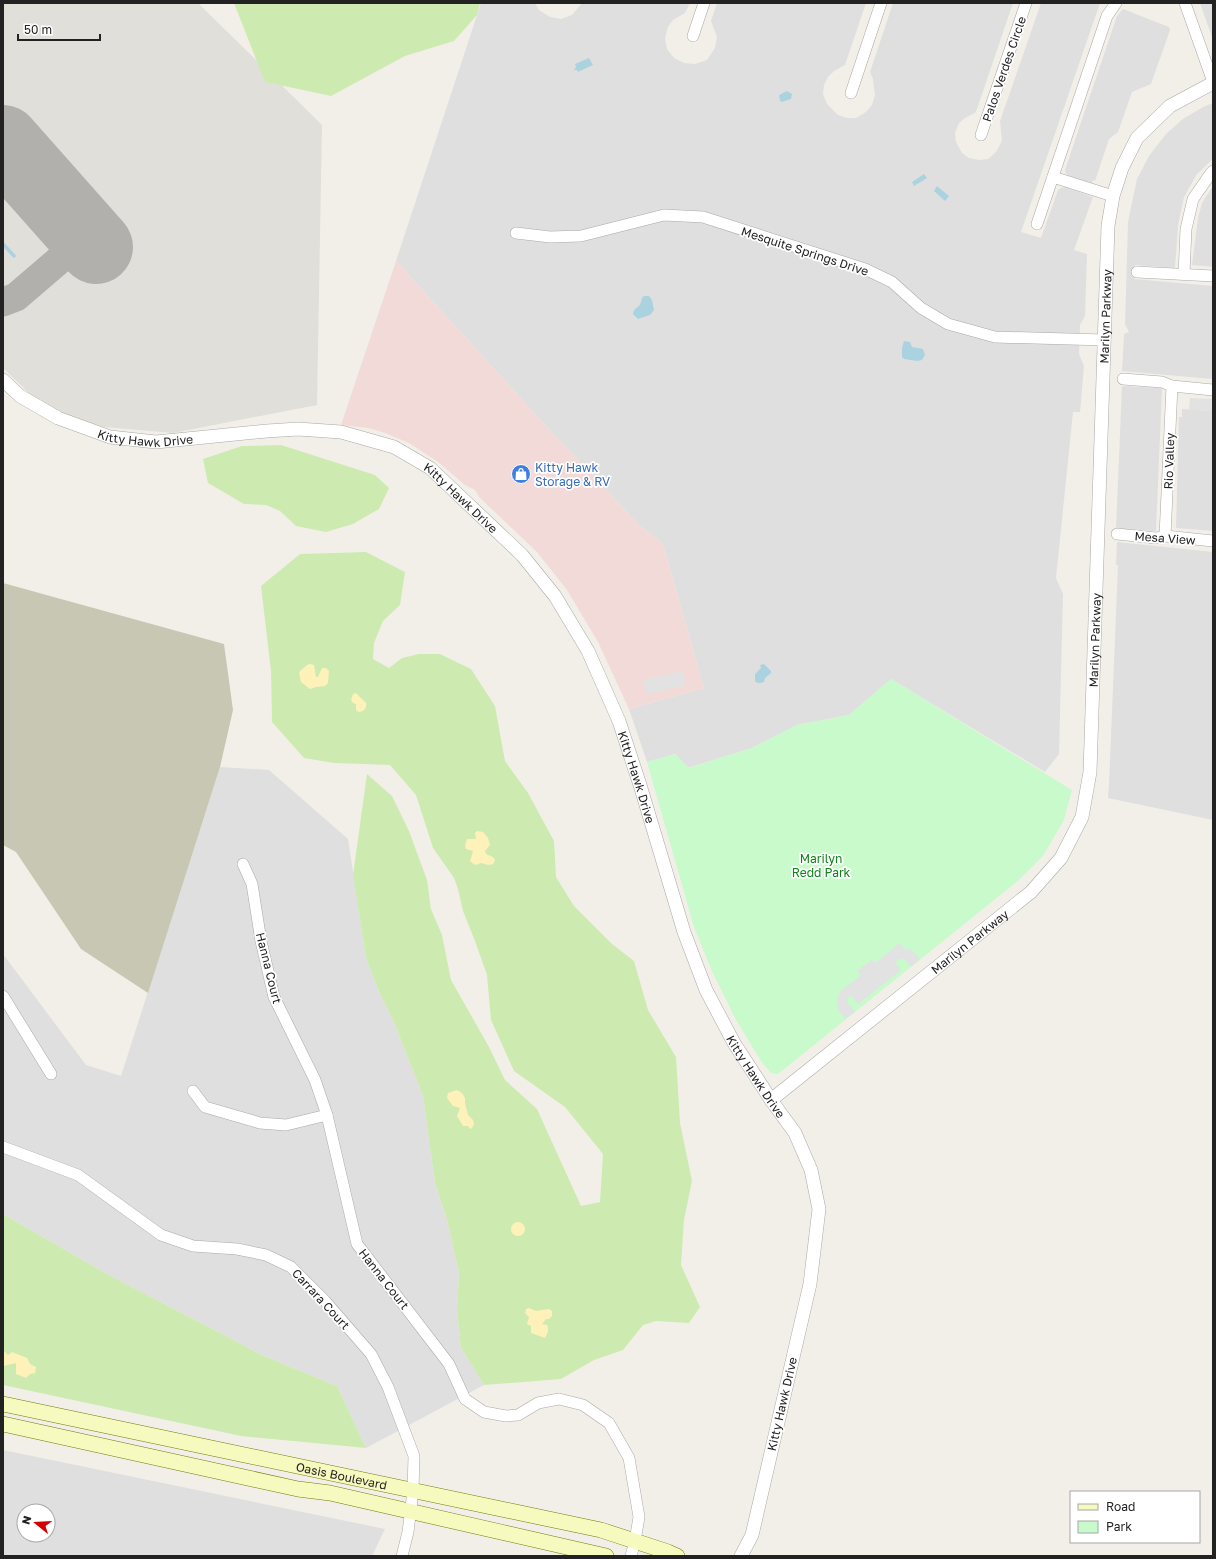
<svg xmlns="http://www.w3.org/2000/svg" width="1216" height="1559" viewBox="0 0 1216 1559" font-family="'Golos Text',sans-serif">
<rect width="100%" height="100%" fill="#f2efe9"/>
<g fill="#e0dfdf" fill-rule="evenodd">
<path d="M 481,3 L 535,3 L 539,10 L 550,17 L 561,19 L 572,15 L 582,3 L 690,3 L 685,13 L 673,20 L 668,27 L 665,38 L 667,49 L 674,58 L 684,63 L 695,64 L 707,60 L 715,48 L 717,37 L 711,21 L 717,3 L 866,3 L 845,65 L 834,71 L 828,77 L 824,85 L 823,94 L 827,104 L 838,115 L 847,118 L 856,118 L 866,112 L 872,105 L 875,95 L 873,79 L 870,72 L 893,3 L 1013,3 L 977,109 L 975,113 L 965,118 L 959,123 L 955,133 L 956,142 L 962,153 L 969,158 L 979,160 L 988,159 L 995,153 L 999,147 L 1002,140 L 1000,121 L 1041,3 L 1100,3 L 1021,232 L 1041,238 L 1058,190 L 1061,188 L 1065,187 L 1093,197 L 1074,250 L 1087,254 L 1085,316 L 1080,325 L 1079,354 L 1084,366 L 1080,412 L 1073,412 L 1056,578 L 1063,594 L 1059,754 L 1045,772 L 891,679 L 849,715 L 797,725 L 752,748 L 688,768 L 675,754 L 647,762 L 629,709 L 704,688 L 663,544 L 640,526 L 544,424 L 396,261 Z"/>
<path d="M 1200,3 L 1213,3 L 1213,40 Z"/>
<path d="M 1123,9 L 1169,27 L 1170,30 L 1151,84 L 1132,92 L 1118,132 L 1109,139 L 1095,181 L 1093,180 L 1092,183 L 1069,176 L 1066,174 L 1065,170 L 1117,16 Z"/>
<path d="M 1213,103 L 1213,159 L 1197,174 L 1184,197 L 1178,225 L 1175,268 L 1135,265 L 1134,279 L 1213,286 L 1213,379 L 1122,371 L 1124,334 L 1129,332 L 1125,324 L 1128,222 L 1137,179 L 1149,156 L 1166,134 L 1183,119 L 1203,107 Z"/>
<path d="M 1213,186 L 1213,267 L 1192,265 L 1198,218 L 1202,203 Z"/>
<path d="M 1122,386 L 1162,388 L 1156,531 L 1116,529 Z"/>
<path d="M 1212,404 L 1213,404 L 1213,531 L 1176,528 L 1179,417 L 1182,417 L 1182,409 L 1211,411 Z"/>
<path d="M 1117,542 L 1213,552 L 1213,820 L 1108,798 L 1109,785 L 1118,565 L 1116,565 Z"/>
<path d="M 220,767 L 269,770 L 348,839 L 366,958 L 380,994 L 394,1022 L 423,1096 L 435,1183 L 447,1220 L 459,1273 L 457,1311 L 461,1348 L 484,1385 L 366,1448 L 337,1386 L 264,1356 L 105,1273 L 3,1214 L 3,954 L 86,1065 L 121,1076 Z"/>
<path d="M 3,1450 L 385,1529 L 372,1556 L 3,1556 ZM 24,1511 L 48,1511 L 48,1535 L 24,1535 Z"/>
</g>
<path fill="#f2dad9" d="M 396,261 L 544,424 L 640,526 L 663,544 L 704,688 L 629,709 L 598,642 L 567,590 L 537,552 L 479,497 L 475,490 L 465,485 L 438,462 L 409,443 L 385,433 L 368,428 L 341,425 Z"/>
<path fill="#e1dfda" d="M 3,3 L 198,3 L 322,125 L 317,405 L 173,433 L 104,427 L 72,418 L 33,397 L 3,368 Z"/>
<path fill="#c7c7b4" d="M 3,583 L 224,644 L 233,710 L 220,767 L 148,993 L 81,949 L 16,852 L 3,845 Z"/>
<g fill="#cdebb0">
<path d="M 234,3 L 480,3 L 477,15 L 454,41 L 405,56 L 331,96 L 265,82 Z"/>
<path d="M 281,445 L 375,475 L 389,488 L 379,509 L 353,524 L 326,532 L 296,526 L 280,511 L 266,505 L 244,504 L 208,483 L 203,459 L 242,446 Z"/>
<path d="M 366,552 L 405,572 L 400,605 L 383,621 L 374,643 L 373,659 L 389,668 L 402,658 L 419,654 L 440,654 L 471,669 L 495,706 L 505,761 L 528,793 L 554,841 L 556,877 L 574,906 L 612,944 L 634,961 L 648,1010 L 676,1057 L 680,1123 L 692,1181 L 684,1220 L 681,1265 L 700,1307 L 689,1323 L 656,1321 L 643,1325 L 623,1350 L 594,1360 L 561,1379 L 484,1385 L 461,1348 L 457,1311 L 459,1273 L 447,1220 L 435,1183 L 423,1096 L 394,1022 L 380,994 L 366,958 L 353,875 L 367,774 L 392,796 L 409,831 L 427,880 L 431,909 L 442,935 L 451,980 L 489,1047 L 505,1080 L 537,1109 L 581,1206 L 600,1202 L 603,1154 L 565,1107 L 514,1071 L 491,1020 L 487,975 L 475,941 L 463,911 L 458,889 L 454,878 L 433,848 L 416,795 L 390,765 L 334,763 L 304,758 L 272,722 L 271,671 L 261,586 L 300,554 Z"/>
<path d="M 3,1214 L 105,1273 L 264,1356 L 337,1386 L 366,1448 L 241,1436 L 3,1385 Z"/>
</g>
<g fill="#fff1ba">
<path d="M 310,664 L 314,665 L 316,677 L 318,677 L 322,668 L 326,668 L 329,671 L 328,683 L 325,686 L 316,687 L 310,689 L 301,682 L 299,672 L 307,665 Z"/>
<path d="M 356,693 L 366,703 C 367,709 363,712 358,712 L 356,710 L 356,704 L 353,703 L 351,700 L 353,694 Z"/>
<path d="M 477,831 L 483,832 L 488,838 L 490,845 L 485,851 L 486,854 L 493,857 L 495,860 L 493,864 C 488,866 486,864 481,863 L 475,865 L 470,861 L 473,851 L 466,849 L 465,846 L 467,839 L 476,839 L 475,833 Z"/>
<path d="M 457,1090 L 462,1093 L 465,1098 L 465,1103 L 468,1115 L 473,1120 L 474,1124 L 472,1128 L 470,1129 L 468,1126 L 463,1126 L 457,1116 L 460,1108 L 453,1106 L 447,1098 L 448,1093 Z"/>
<circle cx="518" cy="1229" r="7"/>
<path d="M 529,1308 L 536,1311 L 549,1309 L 552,1311 L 552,1316 L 549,1319 L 546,1319 L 542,1324 L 547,1325 C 549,1330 548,1333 545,1338 L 531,1333 L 531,1326 L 527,1324 L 529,1317 L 525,1313 L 526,1309 Z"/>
<path d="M 3,1350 L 8,1355 L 12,1352 L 27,1358 L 30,1364 L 36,1367 L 35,1373 L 30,1374 L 26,1378 L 16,1374 L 16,1363 L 3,1366 Z"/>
</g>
<path fill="#c8facc" d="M 891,679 L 1072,790 L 1064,820 L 1053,839 L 1042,857 L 1019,880 L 778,1074 L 771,1073 L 761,1061 L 736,1020 L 711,969 L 694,927 L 647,762 L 675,754 L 689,768 L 752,748 L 797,725 L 849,715 Z"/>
<g fill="#e2e2e2">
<path d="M 1190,398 L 1212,399 L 1211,411 L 1189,410 Z"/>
<path d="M 683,671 L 686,685 L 647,694 L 643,680 Z"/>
<path d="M 900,943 L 903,948 L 912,950 L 920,959 L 911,967 L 905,959 L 899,959 L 895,962 L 901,970 L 858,1004 L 851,995 L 846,1000 L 855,1012 L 845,1019 L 839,1011 L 837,1006 L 837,999 L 840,992 L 861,975 L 857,971 L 872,960 L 875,963 Z"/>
</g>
<g fill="#aad3df">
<path d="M 589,58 L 593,65 L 578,72 L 577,70 L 574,70 L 576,67 L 575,64 Z"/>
<path d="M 787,91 L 792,94 L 791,99 L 782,102 L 780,101 L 779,95 Z"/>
<path d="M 924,174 L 927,178 L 914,186 L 912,182 Z"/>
<path d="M 937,186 L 949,196 L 945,201 L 934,191 Z"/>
<path d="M 644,296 L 649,296 L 652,300 L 654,310 L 650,315 L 638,319 L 633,314 L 634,310 L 640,305 L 642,298 Z"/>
<path d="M 904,341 L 910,342 L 912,347 L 923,349 L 925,355 L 922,360 L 917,361 L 904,359 L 902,357 L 902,348 Z"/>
<path d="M 764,664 L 771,671 L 771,673 L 765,678 L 764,682 C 760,683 758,684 755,681 L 755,674 L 761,668 L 760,665 Z"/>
</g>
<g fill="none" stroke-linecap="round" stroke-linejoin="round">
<path stroke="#aad3df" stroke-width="3.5" d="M 3,244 L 14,256"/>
<path stroke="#b1b0ac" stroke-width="29" d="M 3,302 L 16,297 L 72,249 C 78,238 77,230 71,219"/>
<path stroke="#b1b0ac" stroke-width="74" d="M 3,142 L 96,247"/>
<g stroke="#a9a9a9" stroke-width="12">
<g id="minor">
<path d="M 1185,3 L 1213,82"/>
<path d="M 693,36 L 704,3"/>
<path d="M 851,93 L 881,3"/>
<path d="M 981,135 L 1026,3"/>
<path d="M 1053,177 L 1113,196"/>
<path d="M 1037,224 L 1107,16 L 1116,3"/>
<path d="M 516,233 L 550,237 L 581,236 L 664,215 L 703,217 L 865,269 L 892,282 L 921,308 L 948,324 L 995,337 L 1105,340"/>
<path d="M 1137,272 L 1213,276"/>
<path d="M 1184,274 L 1186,229 L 1193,199 L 1211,173 L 1213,171"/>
<path d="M 1123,379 L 1162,382 L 1172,386 L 1213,390"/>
<path d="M 1117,534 L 1156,538 L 1165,536 L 1213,541"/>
<path d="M 1165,536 L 1172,386"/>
<path d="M 243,864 L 252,884 L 261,941 L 274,997 L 315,1080 L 327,1115 L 357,1244 L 449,1364 L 465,1399 L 484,1412 L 506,1416 L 518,1415 L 538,1403 L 559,1399 L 583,1405 L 609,1423 L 629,1458 L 639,1517 L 635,1541 L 631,1556"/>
<path d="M 3,996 L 51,1074"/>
<path d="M 193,1091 L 205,1107 L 260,1123 L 286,1125 L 327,1115"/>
<path d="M 3,1147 L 78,1175 L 161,1235 L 193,1246 L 237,1249 L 266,1255 L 291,1267 L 325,1301 L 371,1354 L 388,1387 L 414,1456 L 413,1491 L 408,1532 L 402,1556"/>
</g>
</g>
<g stroke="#a9a9a9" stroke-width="14">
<g id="tertiary">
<path id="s1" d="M 3,380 L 20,396 L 58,418 L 110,437 L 156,442 L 267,431 L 298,429 L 341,432 L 394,447 L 430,468 L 522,555 L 555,596 L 588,651 L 619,721 L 640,785 L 684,932 L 706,990 L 734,1043 L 771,1100 L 795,1133 L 811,1170 L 819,1209 L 810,1284 L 752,1535 L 741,1556"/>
<path id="s2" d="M 771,1100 L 1031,892 L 1061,858 L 1082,817 L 1090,772 L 1108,226 L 1113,196 L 1122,168 L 1137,138 L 1170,106 L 1213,83"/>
</g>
</g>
<g stroke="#707d05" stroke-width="16">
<g id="secondary">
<path id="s3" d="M 3,1404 L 601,1530 L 668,1552 L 677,1556"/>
<path d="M 3,1424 L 298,1489 L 330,1493 L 606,1556"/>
</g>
</g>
<use href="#minor" stroke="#fff" stroke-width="11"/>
<use href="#tertiary" stroke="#fff" stroke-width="13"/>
<use href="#secondary" stroke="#f7fabf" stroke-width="15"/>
</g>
<defs>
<g id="shop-disc" transform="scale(1)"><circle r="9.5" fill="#3f7fe0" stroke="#fff"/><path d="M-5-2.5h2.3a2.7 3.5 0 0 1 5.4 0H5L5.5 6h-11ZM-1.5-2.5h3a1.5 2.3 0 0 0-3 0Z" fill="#fff"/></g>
</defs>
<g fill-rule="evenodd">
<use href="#shop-disc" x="521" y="474"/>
</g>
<g text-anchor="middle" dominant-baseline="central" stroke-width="3.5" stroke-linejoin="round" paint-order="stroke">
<g font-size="12" fill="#222" stroke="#fff">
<text transform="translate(1004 69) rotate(-71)">Palos Verdes Circle</text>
<text transform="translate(805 251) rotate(18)">Mesquite Springs Drive</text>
<text stroke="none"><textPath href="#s2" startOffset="926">Marilyn Parkway</textPath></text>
<text stroke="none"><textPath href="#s1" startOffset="158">Kitty Hawk Drive</textPath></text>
<text transform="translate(1169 461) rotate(-88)">Rio Valley</text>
<text stroke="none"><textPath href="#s1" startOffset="494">Kitty Hawk Drive</textPath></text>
<text transform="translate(1165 538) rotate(4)">Mesa View</text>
<text stroke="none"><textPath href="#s2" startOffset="602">Marilyn Parkway</textPath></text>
<text stroke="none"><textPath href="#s1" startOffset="830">Kitty Hawk Drive</textPath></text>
<text stroke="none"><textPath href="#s2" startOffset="254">Marilyn Parkway</textPath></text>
<text transform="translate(269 968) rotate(76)">Hanna Court</text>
<text stroke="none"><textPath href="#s1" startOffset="1154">Kitty Hawk Drive</textPath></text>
<text transform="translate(384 1279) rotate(52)">Hanna Court</text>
<text transform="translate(321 1299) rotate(47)">Carrara Court</text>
<text transform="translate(782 1404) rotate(-77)">Kitty Hawk Drive</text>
<text stroke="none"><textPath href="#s3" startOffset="346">Oasis Boulevard</textPath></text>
</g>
<g font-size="12" fill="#366cbe" stroke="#fff" text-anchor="start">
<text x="535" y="467">Kitty Hawk<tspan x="535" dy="14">Storage &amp; RV</tspan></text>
</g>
<g font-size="12" fill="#0c8416" stroke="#fff">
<text x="821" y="858">Marilyn<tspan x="821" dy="14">Redd Park</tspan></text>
</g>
</g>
<rect width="1216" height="1559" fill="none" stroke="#222222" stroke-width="8"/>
<rect x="1070" y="1491" width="130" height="52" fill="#ffffff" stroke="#a7a7a7"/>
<rect x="1078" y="1504" width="20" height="6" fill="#f7fabf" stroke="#a7a7a7"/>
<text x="1106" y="1511" font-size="12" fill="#222222">Road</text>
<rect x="1078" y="1521" width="20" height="12" fill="#c8facc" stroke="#a7a7a7"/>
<text x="1106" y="1531" font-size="12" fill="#222222">Park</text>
<g transform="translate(36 1523) rotate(288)"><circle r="19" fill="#ffffff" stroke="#a7a7a7"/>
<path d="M0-3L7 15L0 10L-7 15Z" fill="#d40000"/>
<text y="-6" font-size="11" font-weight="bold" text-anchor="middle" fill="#222222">N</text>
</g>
<path d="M18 34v6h82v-6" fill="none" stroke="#222222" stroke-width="2"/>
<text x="24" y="34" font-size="12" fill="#222222" stroke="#ffffff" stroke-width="3" paint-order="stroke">50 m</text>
</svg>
